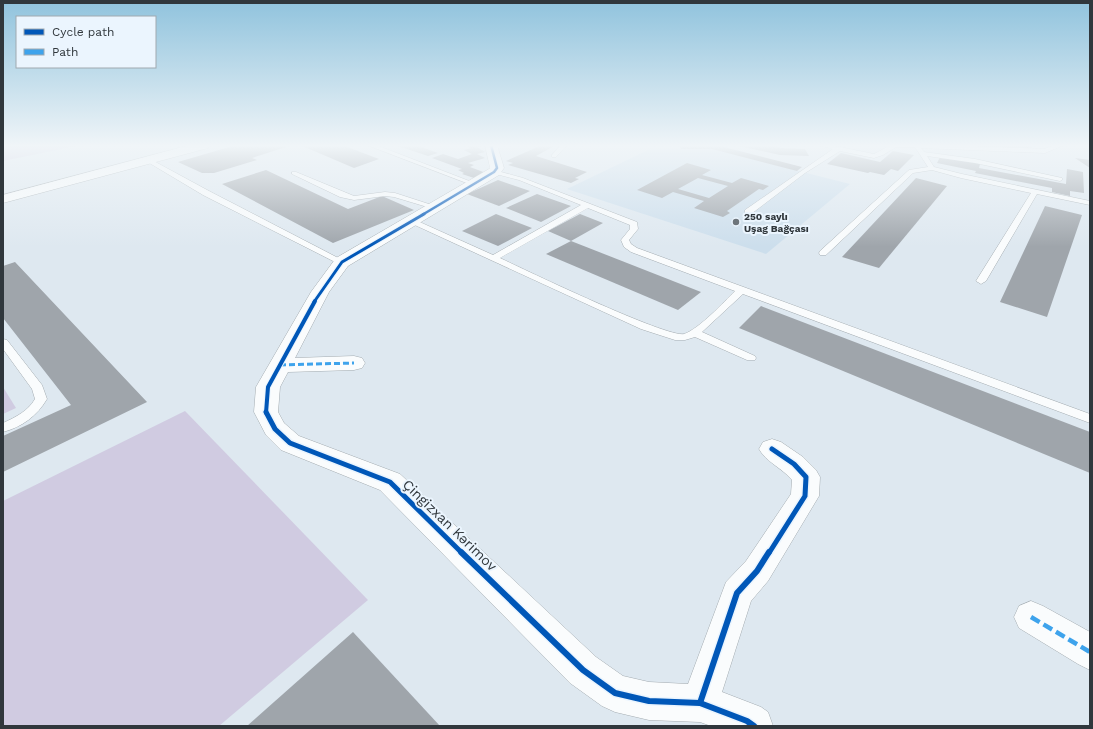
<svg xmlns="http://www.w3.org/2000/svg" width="1093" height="729" viewBox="0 0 1093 729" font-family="'Work Sans',sans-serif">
<rect width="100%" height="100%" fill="#dee8f0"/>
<path fill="#ccdeec" d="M 712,149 L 850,184 L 766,254 L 567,189 L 648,150 Z"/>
<g fill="#d0cbe1">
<path d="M 3,145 L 81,145 L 3,161 Z"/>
<path d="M 3,387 L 16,408 L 3,414 Z"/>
<path d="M 185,411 L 368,600 L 219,726 L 3,726 L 3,501 Z"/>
</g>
<g fill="#9fa5ab" fill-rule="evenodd">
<path d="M 236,145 L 280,145 L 286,147 L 252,158 L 257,160 L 214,173 L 202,173 L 178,162 Z"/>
<path d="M 300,145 L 342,145 L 379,159 L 354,168 Z"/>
<path d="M 395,145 L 416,145 L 438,153 L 428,156 Z"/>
<path d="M 465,145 L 484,145 L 477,147 L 485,152 L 477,154 L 485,158 L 468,163 L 474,165 L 470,167 L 486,173 L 474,178 L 462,174 L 464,173 L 458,170 L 462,169 L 432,158 L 443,154 L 458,159 L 472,154 L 464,150 L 471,148 Z"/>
<path d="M 542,145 L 556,145 L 536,156 L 587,172 L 575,178 L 579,179 L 571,183 L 508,165 L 513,163 L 506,161 Z"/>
<path d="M 679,145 L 716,145 L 802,167 L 797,171 L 712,149 L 681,149 Z"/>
<path d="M 770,145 L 781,148 L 805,149 L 809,156 L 780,155 L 739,146 Z"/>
<path d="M 975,145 L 1028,145 L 1033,149 L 975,146 Z"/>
<path d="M 893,151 L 914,155 L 898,171 L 891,169 L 884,175 L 870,172 L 868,173 L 827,164 L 841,153 L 880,162 Z"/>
<path d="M 940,157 L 980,164 L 979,168 L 1066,184 L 1067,169 L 1083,172 L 1084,193 L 1070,191 L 1070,196 L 1052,192 L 1052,188 L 975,173 L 976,171 L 937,163 Z"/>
<path d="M 1075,158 L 1090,160 L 1090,168 Z"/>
<path d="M 687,163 L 711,170 L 702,175 L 732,183 L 741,178 L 769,186 L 763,190 L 759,189 L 727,211 L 730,213 L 723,217 L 694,208 L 704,201 L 673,192 L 662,198 L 637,190 ZM 698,178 L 728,186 L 709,198 L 678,189 Z"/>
<path d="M 266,170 L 348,209 L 382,196 L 414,210 L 333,243 L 222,184 Z"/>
<path d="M 916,178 L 947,186 L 879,268 L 842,257 Z"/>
<path d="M 498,180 L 530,191 L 499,206 L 467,194 Z"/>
<path d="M 537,194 L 571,206 L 541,222 L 506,208 Z"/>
<path d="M 1045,206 L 1082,215 L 1047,317 L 1000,302 Z"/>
<path d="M 496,214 L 532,228 L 498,246 L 462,231 Z"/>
<path d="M 580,214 L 603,223 L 571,241 L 548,231 Z"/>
<path d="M 571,241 L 701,292 L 678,310 L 546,254 Z"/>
<path d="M 15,262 L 147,402 L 3,472 L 3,436 L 71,405 L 3,318 L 3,266 Z"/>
<path d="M 761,306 L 1090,432 L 1090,473 L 739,328 Z"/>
<path d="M 353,632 L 440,726 L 247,726 Z"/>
</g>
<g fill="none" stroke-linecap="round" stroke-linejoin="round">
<g stroke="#a4acb1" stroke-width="1">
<g id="service">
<path d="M 367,145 L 376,145 L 477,184 L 472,185 Z"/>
<path d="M 561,145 L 567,145 L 556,157 L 552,157 L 552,155 Z"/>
<path d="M 818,145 L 830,145 L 874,154 L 891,145 L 945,145 L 1044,149 L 1055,145 L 1064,145 L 1045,153 L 921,148 L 924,152 L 975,159 L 1062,178 L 1062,180 L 1060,181 L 975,163 L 927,156 L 934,167 L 962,174 L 1090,201 L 1090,205 L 1037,194 L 986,281 L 981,284 L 976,281 L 1031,193 L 961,178 L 932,170 L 913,173 L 826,255 L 820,255 L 819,253 L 820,251 L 909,170 L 928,167 L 915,147 L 896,147 L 883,155 L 874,158 L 840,151 L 805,173 L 751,214 L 745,214 L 745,210 L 833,149 Z"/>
<path d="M 146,159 L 150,159 L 209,191 L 346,262 L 345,264 L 339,264 L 203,195 L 146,161 Z"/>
<path d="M 494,170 L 523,178 L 637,222 L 638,229 L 629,240 L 631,244 L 637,248 L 1090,414 L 1090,423 L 743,294 L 702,332 L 755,356 L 756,358 L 755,360 L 747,360 L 695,337 L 685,340 L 675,340 L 641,329 L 406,221 L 410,219 L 413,219 L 493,255 L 581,205 L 519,180 L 492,173 L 491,172 ZM 588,208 L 630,225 L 630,229 L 621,240 L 624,247 L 631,252 L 735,291 C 724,302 699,329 684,334 C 667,338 525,270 500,258 Z"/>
<path d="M 292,172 L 296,172 L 354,196 L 385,192 L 395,193 L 438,207 L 434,209 L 394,197 L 385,196 L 354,200 L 340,197 L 292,174 Z"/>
<path d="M 3,339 L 7,340 L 42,385 L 47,399 C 37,416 22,427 3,432 L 3,423 C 16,417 28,411 35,399 L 32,389 L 3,349 Z"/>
</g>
</g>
<g stroke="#a4acb1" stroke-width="1">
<g id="minor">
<path d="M 485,145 L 497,145 L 504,168 L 499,175 L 348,266 L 329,292 L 295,358 L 354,356 L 362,358 L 365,363 L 362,368 L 354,370 L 288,372 L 280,387 L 278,412 L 284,423 L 299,436 L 400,474 L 596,657 L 623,676 L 649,682 L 688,684 L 726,582 L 746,561 L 791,494 L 792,480 C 782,468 766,462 759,449 L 763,442 L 772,439 L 781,442 L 803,457 L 816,470 L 820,477 L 819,496 L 768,581 L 751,601 L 722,692 L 761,707 L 768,712 L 773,726 L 711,726 L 700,722 L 649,720 L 615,712 L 602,706 L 570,683 L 380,490 L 281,450 L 266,435 L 254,412 L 256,387 L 311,292 L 336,258 L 489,169 L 490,168 Z"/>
<path d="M 1031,601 L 1043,606 L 1090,632 L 1090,670 L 1078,664 L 1019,628 L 1014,617 L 1019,606 Z"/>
</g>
</g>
<g stroke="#a4acb1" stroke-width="1">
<path id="secondary" d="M 190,145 L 210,145 L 208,148 L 3,203 L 3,195 Z"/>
</g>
<use href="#service" fill="#fafcfd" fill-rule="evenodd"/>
<use href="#minor" fill="#fafcfd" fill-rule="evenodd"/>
<use href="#secondary" fill="#fafcfd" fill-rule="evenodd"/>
<path stroke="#3ea3ec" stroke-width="3" stroke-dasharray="6 3" stroke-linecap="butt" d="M 280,365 L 354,363"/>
<path stroke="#3ea3ec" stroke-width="4.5" stroke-dasharray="10 4.5" stroke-linecap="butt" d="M 1031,617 L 1090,652"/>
<g stroke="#ebf5fe" stroke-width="4">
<path id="cycleway-far4" d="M 422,215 L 494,172 L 497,168 L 491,145"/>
</g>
<g stroke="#ebf5fe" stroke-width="5">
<path id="cycleway-far3" d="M 314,302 L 342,262 L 424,214"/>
</g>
<g stroke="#ebf5fe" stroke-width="6">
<path id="cycleway-far2" d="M 266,413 L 268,387 L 315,301"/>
</g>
<g stroke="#ebf5fe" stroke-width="8">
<g id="cycleway-far1">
<path d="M 266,412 L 275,429 L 290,443 L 390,482 L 462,553"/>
<path d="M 769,553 L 805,496 L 806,477 L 794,464 L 772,449"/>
</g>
</g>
<g stroke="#ebf5fe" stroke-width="9">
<g id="cycleway">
<path d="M 461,552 L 583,670 L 615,693 L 649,701 L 700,703 L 747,721 L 754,726"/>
<path d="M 700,703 L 737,593 L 757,571 L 769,552"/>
</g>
</g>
<use href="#cycleway-far4" stroke="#0057b8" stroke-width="2.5"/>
<use href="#cycleway-far3" stroke="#0057b8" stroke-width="3"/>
<use href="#cycleway-far2" stroke="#0057b8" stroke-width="4"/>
<use href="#cycleway-far1" stroke="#0057b8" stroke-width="5"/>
<use href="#cycleway" stroke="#0057b8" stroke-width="6"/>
</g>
<linearGradient id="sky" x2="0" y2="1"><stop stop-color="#90c3dd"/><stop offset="0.59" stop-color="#f0f5f8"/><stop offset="1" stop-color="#f0f5f8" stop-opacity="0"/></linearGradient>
<rect width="1093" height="247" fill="url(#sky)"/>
<circle fill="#6d757b" stroke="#ebf5fe" stroke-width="1.5" cx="736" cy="222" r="4"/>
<g text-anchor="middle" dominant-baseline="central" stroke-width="4" stroke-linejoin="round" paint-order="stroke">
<g font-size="10" font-weight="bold" fill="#30373c" stroke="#ebf5fe" text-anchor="start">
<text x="744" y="216">250 saylı<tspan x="744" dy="12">Uşag Bağçası</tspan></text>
</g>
<g font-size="14" fill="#30373c" stroke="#ebf5fe">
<text transform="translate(450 525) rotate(44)">Çingizxan Kərimov</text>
</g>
</g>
<rect width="1093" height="729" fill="none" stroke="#30373c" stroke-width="8"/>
<rect x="16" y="16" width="140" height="52" fill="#ebf5fe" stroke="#a0a9b0"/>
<rect x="24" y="29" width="20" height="6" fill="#0057b8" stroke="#a0a9b0"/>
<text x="52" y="36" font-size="12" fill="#30373c">Cycle path</text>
<rect x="24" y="49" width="20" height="6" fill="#3ea3ec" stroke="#a0a9b0"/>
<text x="52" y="56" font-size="12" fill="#30373c">Path</text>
</svg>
